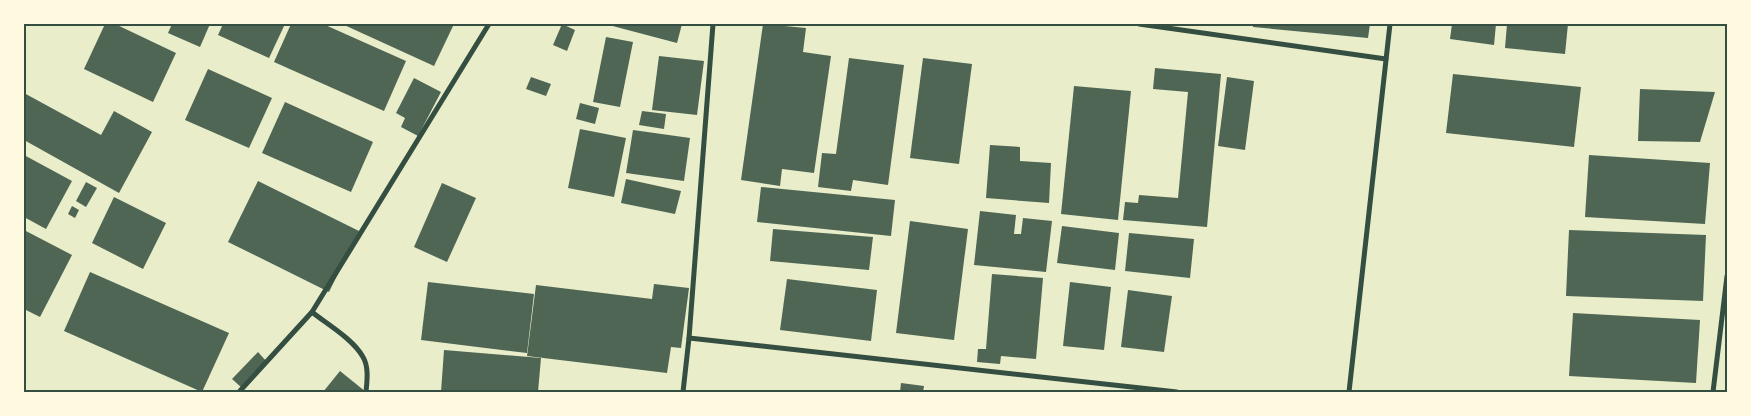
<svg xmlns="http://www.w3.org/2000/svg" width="1751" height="416" viewBox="0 0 1751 416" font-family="'Source Sans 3',sans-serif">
<rect width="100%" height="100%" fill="#e9edc9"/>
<g fill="#4f6655">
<path d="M 105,24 L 115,24 L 176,53 L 153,102 L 84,69 Z"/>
<path d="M 172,24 L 210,24 L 200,47 L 168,33 Z"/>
<path d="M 223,24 L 285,24 L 269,58 L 218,35 Z"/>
<path d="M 291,24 L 323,24 L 406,61 L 384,111 L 274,62 Z"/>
<path d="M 342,24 L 454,24 L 434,66 Z"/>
<path d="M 562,24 L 575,30 L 567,51 L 553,45 Z"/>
<path d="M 605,24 L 682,24 L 677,43 Z"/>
<path d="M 763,24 L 806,28 L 803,52 L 831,56 L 814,173 L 782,169 L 780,186 L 741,180 Z"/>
<path d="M 1253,24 L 1370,24 L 1368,38 L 1253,27 Z"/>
<path d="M 1452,24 L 1496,24 L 1494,45 L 1450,39 Z"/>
<path d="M 1507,24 L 1568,24 L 1565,54 L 1505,48 Z"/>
<path d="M 606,37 L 633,42 L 620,107 L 593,102 Z"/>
<path d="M 659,56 L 704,61 L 697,115 L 652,110 Z"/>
<path d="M 849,58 L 904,65 L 888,185 L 853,180 L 851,191 L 818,187 L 822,153 L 836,154 Z"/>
<path d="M 923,58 L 972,64 L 959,164 L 910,158 Z"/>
<path d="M 1155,68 L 1221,74 L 1207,227 L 1123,220 L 1125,202 L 1138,203 L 1139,195 L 1178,198 L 1188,92 L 1153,89 Z"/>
<path d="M 208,69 L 272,98 L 249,148 L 185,120 Z"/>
<path d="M 1453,74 L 1581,87 L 1574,147 L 1446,133 Z"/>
<path d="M 531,77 L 551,84 L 546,96 L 526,89 Z"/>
<path d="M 1227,77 L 1254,81 L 1245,150 L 1218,146 Z"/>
<path d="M 414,78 L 441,92 L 418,136 L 401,127 L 405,118 L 396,113 Z"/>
<path d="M 1074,86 L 1131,91 L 1118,220 L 1061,214 Z"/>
<path d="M 1640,89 L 1715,92 L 1700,142 L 1638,141 Z"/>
<path d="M 24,93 L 101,135 L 114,111 L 152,132 L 119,193 L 24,140 Z"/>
<path d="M 285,102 L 373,142 L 351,192 L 262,153 Z"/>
<path d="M 580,103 L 599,108 L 595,124 L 576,119 Z"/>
<path d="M 642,111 L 666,114 L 664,129 L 639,125 Z"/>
<path d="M 580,129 L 626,138 L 614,197 L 568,188 Z"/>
<path d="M 633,130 L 690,138 L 684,181 L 626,173 Z"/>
<path d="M 990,145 L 1020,147 L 1020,161 L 1051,163 L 1049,203 L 986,198 Z"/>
<path d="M 24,155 L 72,181 L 46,229 L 24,217 Z"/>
<path d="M 1589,155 L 1710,163 L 1705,224 L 1585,217 Z"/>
<path d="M 626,179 L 681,191 L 675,214 L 621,203 Z"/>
<path d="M 258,181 L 359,231 L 329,292 L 228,242 Z"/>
<path d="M 86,182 L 97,188 L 86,207 L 76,201 Z"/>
<path d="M 442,183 L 476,198 L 447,262 L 414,247 Z"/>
<path d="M 761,187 L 895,200 L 891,236 L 757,222 Z"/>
<path d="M 114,197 L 166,223 L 143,269 L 92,243 Z"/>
<path d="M 72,206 L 79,210 L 75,218 L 68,214 Z"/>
<path d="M 980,211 L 1016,215 L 1014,234 L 1021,234 L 1023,218 L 1052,221 L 1046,272 L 974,265 Z"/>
<path d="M 910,221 L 968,229 L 954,340 L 896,333 Z"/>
<path d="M 1062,226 L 1119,233 L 1115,270 L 1057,263 Z"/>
<path d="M 773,229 L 873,237 L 869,270 L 770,261 Z"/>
<path d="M 24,230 L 72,255 L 40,317 L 24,309 Z"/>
<path d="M 1569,230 L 1706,235 L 1703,301 L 1566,296 Z"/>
<path d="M 1129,233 L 1194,239 L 1190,278 L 1125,271 Z"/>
<path d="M 90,272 L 229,333 L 202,392 L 64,331 Z"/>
<path d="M 992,274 L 1043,278 L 1036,359 L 1001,356 L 1000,364 L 977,362 L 978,349 L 986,349 Z"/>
<path d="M 787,279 L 877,290 L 871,341 L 780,330 Z"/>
<path d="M 428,282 L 534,294 L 527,353 L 421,340 Z"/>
<path d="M 1070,282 L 1111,287 L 1104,350 L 1063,346 Z"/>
<path d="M 654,284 L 689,288 L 681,348 L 671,347 L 667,373 L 527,356 L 536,285 L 652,299 Z"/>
<path d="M 1128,290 L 1172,296 L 1164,352 L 1121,347 Z"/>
<path d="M 1573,313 L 1700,320 L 1696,383 L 1569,376 Z"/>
<path d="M 444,350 L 541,358 L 538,392 L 441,392 Z"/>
<path d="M 258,352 L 267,362 L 242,388 L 232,379 Z"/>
<path d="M 340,371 L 366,392 L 323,392 Z"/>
<path d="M 901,383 L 924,386 L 923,392 L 900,392 Z"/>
</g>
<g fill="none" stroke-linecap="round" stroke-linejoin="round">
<g stroke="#344e41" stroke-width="5">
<path d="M 1139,24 L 1386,59"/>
<path d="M 312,312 C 328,325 353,339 363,357 C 369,367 367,381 366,392"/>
<path d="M 689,338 L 1177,392"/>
<path d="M 239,392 L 312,312 L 489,24"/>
<path d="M 683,392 L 689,338 L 713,24"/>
<path d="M 1349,392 L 1390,24"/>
<path d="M 1713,392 L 1727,276"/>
</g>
</g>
<rect width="1751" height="416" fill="none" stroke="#fefae0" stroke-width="50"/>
<rect x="25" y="25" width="1701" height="366" fill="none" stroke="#344e41" stroke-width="2"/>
</svg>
